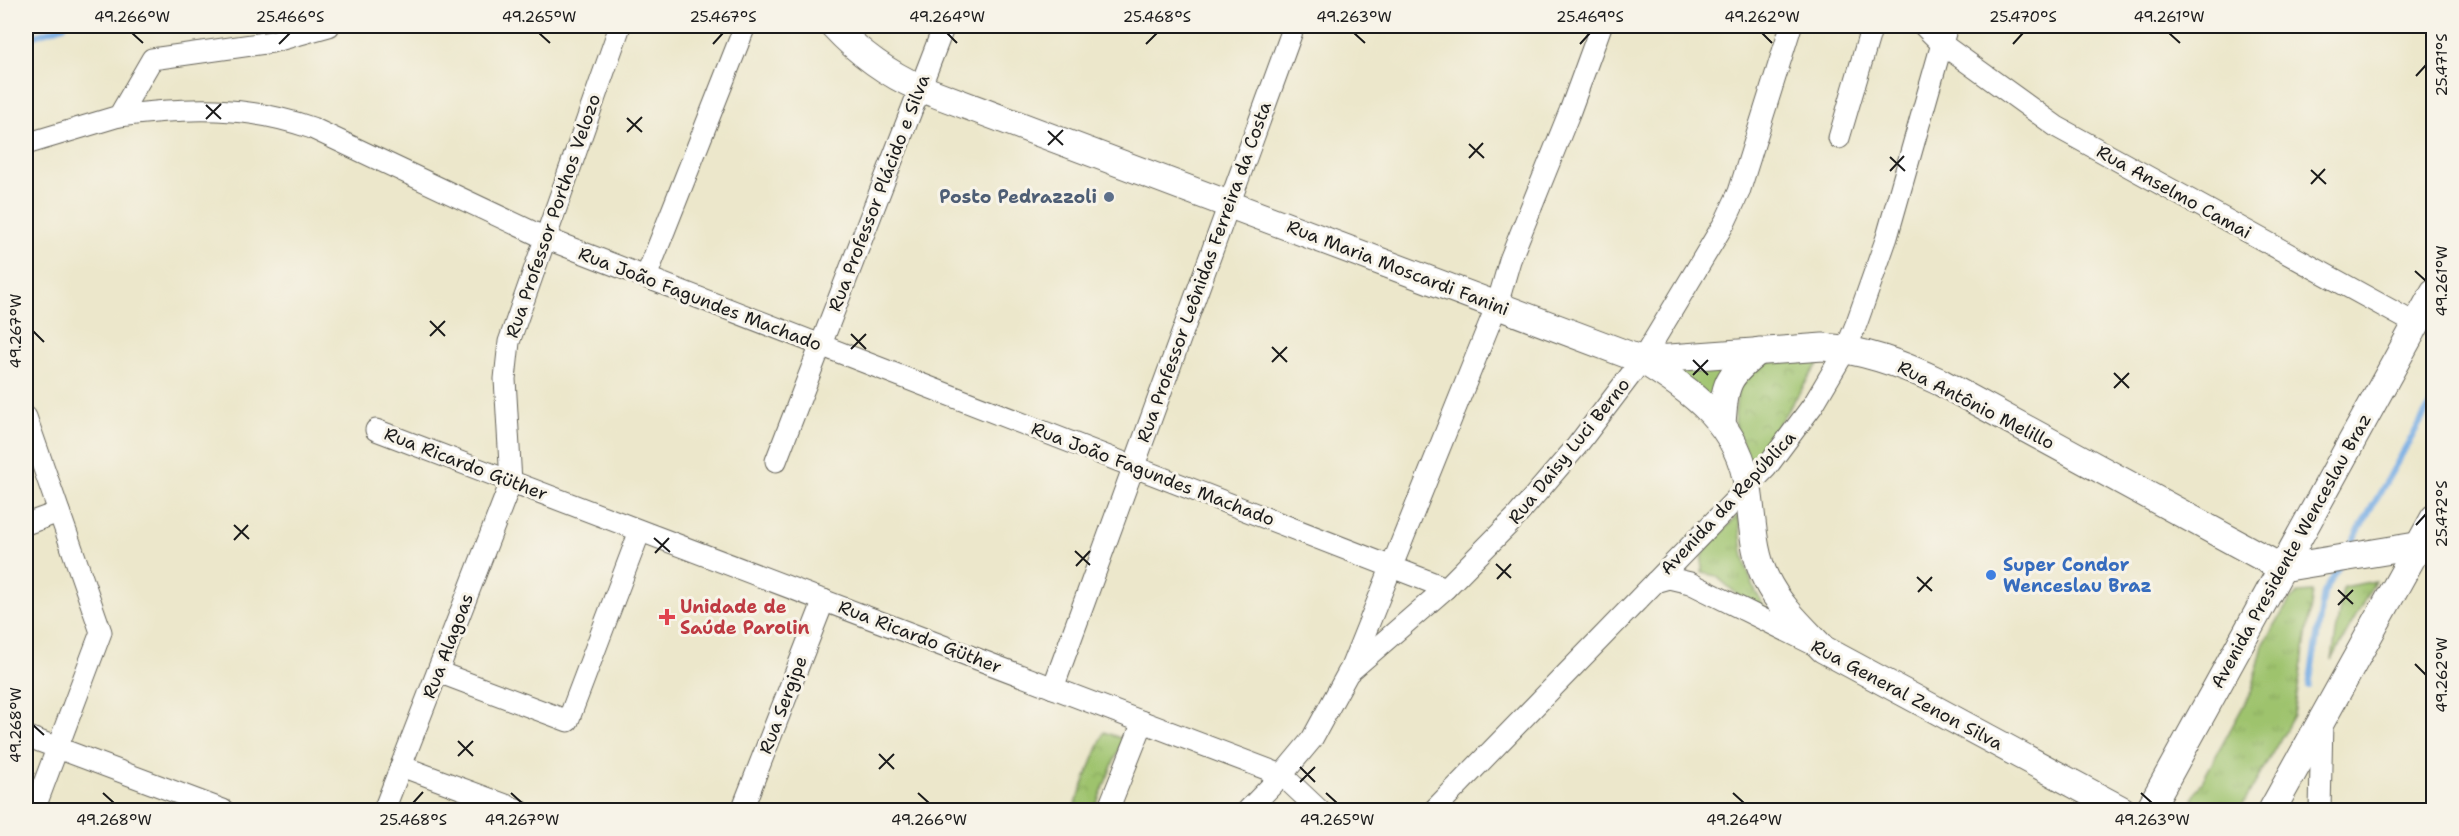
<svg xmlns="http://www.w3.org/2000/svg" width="2459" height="836" viewBox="0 0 2459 836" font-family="'Shantell Sans',sans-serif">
<defs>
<pattern id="grass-tufts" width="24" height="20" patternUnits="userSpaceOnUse" patternTransform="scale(1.5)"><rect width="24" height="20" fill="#9ec36d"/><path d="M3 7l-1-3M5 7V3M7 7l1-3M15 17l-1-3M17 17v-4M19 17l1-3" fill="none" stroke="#88a75e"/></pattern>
<pattern id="park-crowns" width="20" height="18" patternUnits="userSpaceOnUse" patternTransform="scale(1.5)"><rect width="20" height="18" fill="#9ec36d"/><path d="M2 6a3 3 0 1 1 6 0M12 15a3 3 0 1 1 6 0" fill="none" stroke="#88a75e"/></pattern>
</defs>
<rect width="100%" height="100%" fill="#f7f3e8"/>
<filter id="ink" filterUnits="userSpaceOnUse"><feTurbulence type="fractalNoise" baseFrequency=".0167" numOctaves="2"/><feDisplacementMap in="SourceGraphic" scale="12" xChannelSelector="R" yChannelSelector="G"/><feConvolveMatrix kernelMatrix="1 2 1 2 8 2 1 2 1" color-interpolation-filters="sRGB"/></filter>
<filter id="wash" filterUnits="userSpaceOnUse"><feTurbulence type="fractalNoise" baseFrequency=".008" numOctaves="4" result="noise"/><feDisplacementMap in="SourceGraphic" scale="24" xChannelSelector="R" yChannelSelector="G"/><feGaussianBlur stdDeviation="1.35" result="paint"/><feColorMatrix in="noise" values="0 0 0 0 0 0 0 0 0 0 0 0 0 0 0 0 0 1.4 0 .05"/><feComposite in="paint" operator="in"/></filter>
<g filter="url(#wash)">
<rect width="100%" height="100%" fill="#ece7cb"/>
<g fill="url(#grass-tufts)" stroke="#5d7044" stroke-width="1.5">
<path d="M 1727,361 L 1714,402 L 1667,365 Z"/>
<path d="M 1739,514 C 1742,558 1746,579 1770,617 L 1748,604 L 1716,576 L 1702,573 L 1702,558 L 1706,549 Z"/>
<path d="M 2375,581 L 2332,660 L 2343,587 Z"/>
<path d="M 2313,592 L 2294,715 L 2240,810 L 2197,810 L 2193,798 L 2252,690 L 2263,645 L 2290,600 L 2298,593 Z"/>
</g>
<g fill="url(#park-crowns)" stroke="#5d7044" stroke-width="1.5">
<path d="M 1820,361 L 1751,466 L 1734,422 L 1739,381 L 1763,362 Z"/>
<path d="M 1104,732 L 1123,739 L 1094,810 L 1073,810 Z"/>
</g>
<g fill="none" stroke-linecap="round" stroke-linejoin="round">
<g stroke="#75ace4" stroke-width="6">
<path d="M 26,39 L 64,26"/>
<path d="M 2348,549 L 2434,398"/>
<path d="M 2309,686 L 2324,593 L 2339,566"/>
</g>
</g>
</g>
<g filter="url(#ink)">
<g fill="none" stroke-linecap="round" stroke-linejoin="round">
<g stroke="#656359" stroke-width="23">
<g id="minor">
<path d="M 1924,26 L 1942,44 L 2057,127 L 2416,324"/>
<path d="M 119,116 C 187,107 247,105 312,128 L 545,238 L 1446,588"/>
<path d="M 1839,138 L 1872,26"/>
<path d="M 26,144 L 119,116 L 152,59 L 272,42 L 329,26"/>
<path d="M 646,277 L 745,26"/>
<path d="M 26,417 L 101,632 L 34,810"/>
<path d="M 376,430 L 1282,775 L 1319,810"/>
<path d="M 776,461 L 944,26"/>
<path d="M 26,524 L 59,512"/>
<path d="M 1655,582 L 1669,578 L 1690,583 L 1813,644"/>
<path d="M 1350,670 L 1497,305 L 1510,260 L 1570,111 L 1601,26"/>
<path d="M 438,672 L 568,721 L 640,531"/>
<path d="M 1053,688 L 1294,26"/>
<path d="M 26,736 L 223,810"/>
<path d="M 401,766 L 519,810"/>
<path d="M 384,810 L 511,482 L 505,379 L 509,342 L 620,26"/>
<path d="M 742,810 L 824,600"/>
<path d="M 1108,810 L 1143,722"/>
<path d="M 1248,810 L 1282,775 L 1312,739 L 1348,673 L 1446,588 L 1516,517 L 1576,447 L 1642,360 L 1725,222 L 1739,192 L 1791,26"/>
<path d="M 1434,810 L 1766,468 L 1813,405 L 1846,349 L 1857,322 L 1887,237 L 1947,26"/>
<path d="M 2320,810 L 2322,721"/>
</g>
</g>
<g stroke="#656359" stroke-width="29">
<g id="major">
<path d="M 834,26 C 859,53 886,73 920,88 L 1642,360 C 1693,392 1739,424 1748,489 C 1753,519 1752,551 1766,579 C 1779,606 1802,627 1823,649 L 2122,810"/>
<path d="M 1642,360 L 1823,347 C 1864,350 1902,364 1940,382 L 2282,568 L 2434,543"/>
<path d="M 1722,424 C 1725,383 1726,377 1759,351"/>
<path d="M 2149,810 L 2434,292"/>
<path d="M 2272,810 L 2434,518"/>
</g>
</g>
<use href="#minor" stroke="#fff" stroke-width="21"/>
<use href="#major" stroke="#fff" stroke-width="27"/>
</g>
</g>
<path fill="none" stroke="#1c1c1c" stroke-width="2" d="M 132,33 L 143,43M 539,33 L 550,43M 947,33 L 957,43M 1354,33 L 1365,43M 1762,33 L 1772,43M 2169,33 L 2180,43M 279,44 L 290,33M 713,44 L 723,33M 1146,44 L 1157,33M 1580,44 L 1590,33M 2013,44 L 2023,33M 2416,76 L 2426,65M 206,105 L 221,119M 627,118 L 642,132M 206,119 L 221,104M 1048,131 L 1063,145M 627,132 L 642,117M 1469,144 L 1484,158M 1048,145 L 1063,130M 1890,157 L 1905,171M 1469,158 L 1483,143M 2311,170 L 2326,184M 1890,171 L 1904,156M 2311,184 L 2325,169M 2415,271 L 2426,281M 430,321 L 445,336M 33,331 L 44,342M 851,334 L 866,349M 430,336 L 445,321M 1272,347 L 1287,362M 851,349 L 866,334M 1693,360 L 1708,375M 1272,362 L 1287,347M 2114,373 L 2129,388M 1693,375 L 1708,360M 2114,388 L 2129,373M 234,525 L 249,539M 2416,525 L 2426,514M 654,538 L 670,552M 234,540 L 248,525M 1075,551 L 1090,565M 655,553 L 669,538M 1496,564 L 1511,578M 1076,566 L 1090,551M 1917,577 L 1932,591M 1497,579 L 1511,564M 2338,590 L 2353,604M 1918,592 L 1932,577M 2338,605 L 2353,590M 2415,664 L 2426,675M 33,725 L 44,735M 458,741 L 473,756M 879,754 L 894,769M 458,756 L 473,741M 1300,767 L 1315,782M 879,769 L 894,754M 1300,782 L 1315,767M 103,793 L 114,803M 511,793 L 522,803M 918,793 L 929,803M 1326,793 L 1337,803M 1733,793 L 1744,803M 2141,793 L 2152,803M 413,803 L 423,792"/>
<circle fill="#5c6f8a" stroke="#f7f3e8" stroke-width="2" cx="1109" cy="197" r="6"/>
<circle fill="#3f7fe0" stroke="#f7f3e8" stroke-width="2" cx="1991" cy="575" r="6"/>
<path fill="#e0444e" stroke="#f7f3e8" stroke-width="2" d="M664 608h6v6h6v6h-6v6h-6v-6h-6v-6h6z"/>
<g text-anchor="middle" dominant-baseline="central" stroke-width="6" stroke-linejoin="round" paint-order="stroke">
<g font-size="18" fill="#1c1c1c" stroke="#f7f3e8">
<text transform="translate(2174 192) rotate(29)">Rua Anselmo Camai</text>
<text transform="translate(879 193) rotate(-69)">Rua Professor Plácido e Silva</text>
<text transform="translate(553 216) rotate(-71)">Rua Professor Porthos Velozo</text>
<text transform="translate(1398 268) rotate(21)">Rua Maria Moscardi Fanini</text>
<text transform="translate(1204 272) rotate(-70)">Rua Professor Leônidas Ferreira da Costa</text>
<text transform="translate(700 299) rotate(21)">Rua João Fagundes Machado</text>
<text transform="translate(1976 405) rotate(27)">Rua Antônio Melillo</text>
<text transform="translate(1569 451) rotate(-51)">Rua Daisy Luci Berno</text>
<text transform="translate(466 464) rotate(21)">Rua Ricardo Güther</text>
<text transform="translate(1153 474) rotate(21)">Rua João Fagundes Machado</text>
<text transform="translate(1728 503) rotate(-47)">Avenida da República</text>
<text transform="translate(2291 551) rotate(-61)">Avenida Presidente Wenceslau Braz</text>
<text transform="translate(920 637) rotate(21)">Rua Ricardo Güther</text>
<text transform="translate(448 646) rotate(-69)">Rua Alagoas</text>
<text transform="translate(1907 695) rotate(28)">Rua General Zenon Silva</text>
<text transform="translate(783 705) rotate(-69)">Rua Sergipe</text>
</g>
<g font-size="18" font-weight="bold" fill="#4e5e75" stroke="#f7f3e8" text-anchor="end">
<text x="1097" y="197">Posto Pedrazzoli</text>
</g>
<g font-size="18" font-weight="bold" fill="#366cbe" stroke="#f7f3e8" text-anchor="start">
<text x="2003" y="565">Super Condor<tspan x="2003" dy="21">Wenceslau Braz</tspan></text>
</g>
<g font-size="18" font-weight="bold" fill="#be3a42" stroke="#f7f3e8" text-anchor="start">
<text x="680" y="607">Unidade de<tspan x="680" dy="21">Saúde Parolin</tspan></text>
</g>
</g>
<rect width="2459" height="836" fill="none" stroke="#f7f3e8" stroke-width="66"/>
<rect x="33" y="33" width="2393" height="770" fill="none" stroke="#1c1c1c" stroke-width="2"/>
<g font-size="15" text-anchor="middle" fill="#1c1c1c">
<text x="132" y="22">49.266°W</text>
<text x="290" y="22">25.466°S</text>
<text x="539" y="22">49.265°W</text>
<text x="723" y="22">25.467°S</text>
<text x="947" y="22">49.264°W</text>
<text x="1157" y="22">25.468°S</text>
<text x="1354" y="22">49.263°W</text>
<text x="1590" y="22">25.469°S</text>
<text x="1762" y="22">49.262°W</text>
<text x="2023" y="22">25.470°S</text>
<text x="2169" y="22">49.261°W</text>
<text transform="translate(2442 65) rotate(-90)" y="5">25.471°S</text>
<text transform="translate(2442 281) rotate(-90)" y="5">49.261°W</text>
<text transform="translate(16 331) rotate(-90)" y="5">49.267°W</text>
<text transform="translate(2442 514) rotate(-90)" y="5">25.472°S</text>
<text transform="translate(2442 675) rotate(-90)" y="5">49.262°W</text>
<text transform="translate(16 725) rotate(-90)" y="5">49.268°W</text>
<text x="114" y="825">49.268°W</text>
<text x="413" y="825">25.468°S</text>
<text x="522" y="825">49.267°W</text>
<text x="929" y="825">49.266°W</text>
<text x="1337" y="825">49.265°W</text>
<text x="1744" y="825">49.264°W</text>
<text x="2152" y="825">49.263°W</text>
</g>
</svg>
